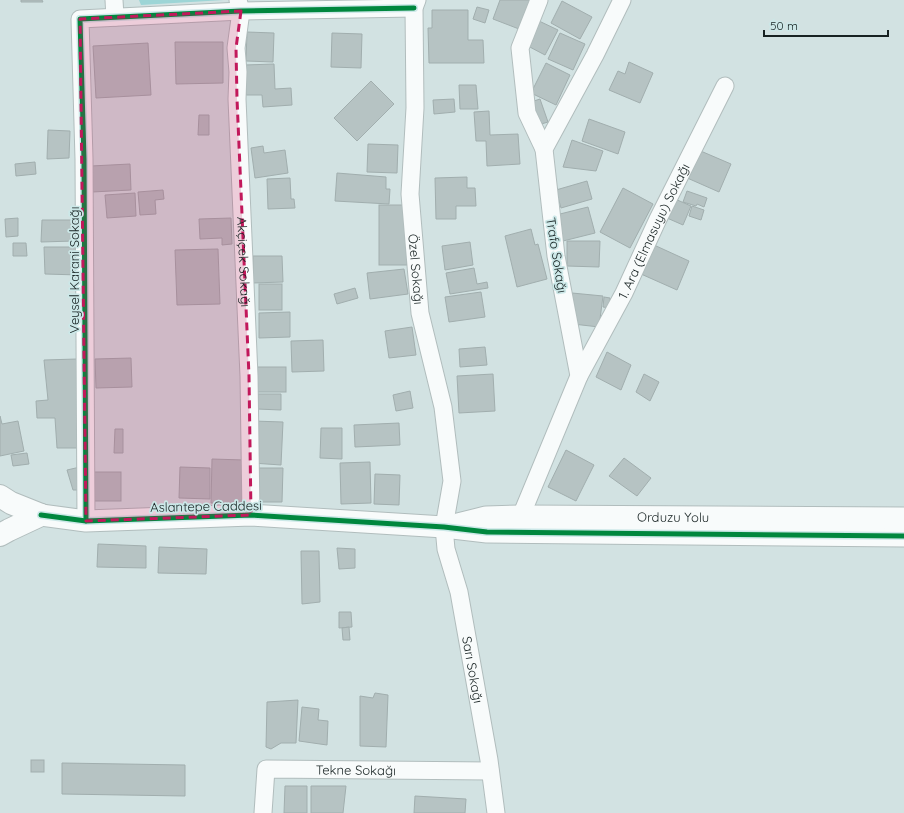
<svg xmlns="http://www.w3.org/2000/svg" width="904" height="813" viewBox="0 0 904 813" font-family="Quicksand,sans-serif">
<rect width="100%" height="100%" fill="#d2e2e2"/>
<path fill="#9dd5d6" d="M 139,0 L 224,0 L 141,5 Z"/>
<g fill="#b6c3c3" stroke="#a1aeae">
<path d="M 21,0 L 42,0 L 43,2 L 21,2 Z"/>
<path d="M 500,0 L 530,0 L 519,29 L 493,19 Z"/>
<path d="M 562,1 L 592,17 L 580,39 L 551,23 Z"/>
<path d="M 477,7 L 489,10 L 485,23 L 473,19 Z"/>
<path d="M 432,10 L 468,10 L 468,40 L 483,40 L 484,63 L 429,63 L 428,28 L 432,28 Z"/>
<path d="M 539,21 L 558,30 L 545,55 L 526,45 Z"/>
<path d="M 247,32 L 274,33 L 273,62 L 246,61 Z"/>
<path d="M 332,33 L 362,34 L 361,68 L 331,67 Z"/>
<path d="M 560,33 L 585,44 L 573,70 L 548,59 Z"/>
<path d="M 175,42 L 223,42 L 223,83 L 176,84 Z"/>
<path d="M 148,43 L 151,95 L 96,98 L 93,46 Z"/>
<path d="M 629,62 L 653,73 L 640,103 L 609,90 L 618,71 L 625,74 Z"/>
<path d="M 546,63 L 570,75 L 556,105 L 531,93 Z"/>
<path d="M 274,64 L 275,89 L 291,88 L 292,105 L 263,107 L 262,95 L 246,95 L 245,65 Z"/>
<path d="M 371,81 L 394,104 L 357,141 L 334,118 Z"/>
<path d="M 459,85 L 476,85 L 478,109 L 460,109 Z"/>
<path d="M 454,99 L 455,112 L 434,114 L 433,100 Z"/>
<path d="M 540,99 L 548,122 L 538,125 L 531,102 Z"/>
<path d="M 489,111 L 490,135 L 518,134 L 520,164 L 487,166 L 486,141 L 476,141 L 474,112 Z"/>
<path d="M 199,115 L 209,115 L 209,135 L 198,135 Z"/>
<path d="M 589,119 L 625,132 L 618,154 L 582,141 Z"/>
<path d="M 48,130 L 70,131 L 69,158 L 47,159 Z"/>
<path d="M 572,140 L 603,151 L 596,171 L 563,167 Z"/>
<path d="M 368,144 L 398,145 L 397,173 L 367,172 Z"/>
<path d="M 263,146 L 264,153 L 285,150 L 288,173 L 255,178 L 251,148 Z"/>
<path d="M 696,149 L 731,164 L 719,192 L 685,177 Z"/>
<path d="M 35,162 L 36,174 L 16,176 L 15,164 Z"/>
<path d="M 130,164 L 131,190 L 92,192 L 91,166 Z"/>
<path d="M 337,173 L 386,177 L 386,189 L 390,189 L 389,204 L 335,201 Z"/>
<path d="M 467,177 L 467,188 L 475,188 L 476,206 L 456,206 L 456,219 L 436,219 L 435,178 Z"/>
<path d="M 290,178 L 291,199 L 294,199 L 295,208 L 268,209 L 267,179 Z"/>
<path d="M 587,181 L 592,199 L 561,208 L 556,190 Z"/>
<path d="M 623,188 L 653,204 L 630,248 L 600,232 Z"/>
<path d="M 163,190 L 164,199 L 155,200 L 156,214 L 140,215 L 138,192 Z"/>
<path d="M 687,191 L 707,198 L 704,207 L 697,204 L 696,206 L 683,202 Z"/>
<path d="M 135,193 L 136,216 L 107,218 L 105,195 Z"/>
<path d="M 675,199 L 691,206 L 683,225 L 667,218 Z"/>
<rect x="379" y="205" width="28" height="60"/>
<path d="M 692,206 L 704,210 L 701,220 L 689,216 Z"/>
<path d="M 588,207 L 595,233 L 563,241 L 556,215 Z"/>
<path d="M 18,218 L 18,236 L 6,237 L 5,219 Z"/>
<path d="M 231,218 L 232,244 L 222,245 L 222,238 L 200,239 L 199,219 Z"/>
<path d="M 42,220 L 73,220 L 74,241 L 41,242 Z"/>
<path d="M 531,229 L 535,245 L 538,244 L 547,279 L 517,287 L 505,236 Z"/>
<path d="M 567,241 L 600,241 L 599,267 L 567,266 Z"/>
<path d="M 470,242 L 473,265 L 445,270 L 442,246 Z"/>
<path d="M 13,243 L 26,243 L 27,256 L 13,256 Z"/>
<path d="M 654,245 L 689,261 L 677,290 L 641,274 Z"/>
<path d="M 44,247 L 78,247 L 79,275 L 45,274 Z"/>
<path d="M 218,249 L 220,304 L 177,305 L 175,250 Z"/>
<path d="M 253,256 L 282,256 L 283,282 L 253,283 Z"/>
<path d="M 474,268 L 477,284 L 487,282 L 488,288 L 450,294 L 446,273 Z"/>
<path d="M 404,269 L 408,294 L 370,299 L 367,273 Z"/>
<rect x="259" y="284" width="23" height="26"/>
<path d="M 355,288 L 358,298 L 337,304 L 334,294 Z"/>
<path d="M 481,292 L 485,317 L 449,322 L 445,297 Z"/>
<path d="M 572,293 L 603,296 L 599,327 L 573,324 Z"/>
<path d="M 604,297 L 610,298 L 610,308 L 603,307 Z"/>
<path d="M 290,312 L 290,337 L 259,338 L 259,313 Z"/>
<path d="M 412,327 L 416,355 L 389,358 L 385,331 Z"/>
<path d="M 323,340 L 324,371 L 292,372 L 291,341 Z"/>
<path d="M 485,347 L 487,365 L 460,367 L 459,349 Z"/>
<path d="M 607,352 L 631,365 L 621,390 L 596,377 Z"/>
<path d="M 131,358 L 132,387 L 96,388 L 95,359 Z"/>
<path d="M 77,359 L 82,448 L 57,448 L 55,418 L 37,418 L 36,401 L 48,400 L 44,360 Z"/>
<rect x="257" y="367" width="29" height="25"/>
<path d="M 493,374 L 495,411 L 459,413 L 457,376 Z"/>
<path d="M 644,374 L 659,382 L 650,401 L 636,392 Z"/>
<path d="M 410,391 L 413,408 L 396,411 L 393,395 Z"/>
<path d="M 258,394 L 281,394 L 281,410 L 257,409 Z"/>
<path d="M 0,416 L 2,424 L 18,421 L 24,451 L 0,456 Z"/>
<path d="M 253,421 L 283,422 L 281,465 L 252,463 Z"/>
<path d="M 399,423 L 400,445 L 355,447 L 354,425 Z"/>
<path d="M 321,428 L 342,428 L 342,459 L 320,458 Z"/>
<path d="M 115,429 L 123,429 L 123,453 L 114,453 Z"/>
<path d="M 566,450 L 594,465 L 576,501 L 548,487 Z"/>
<path d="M 27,453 L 29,464 L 13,466 L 11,455 Z"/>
<path d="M 624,458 L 651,478 L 637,496 L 609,476 Z"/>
<path d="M 212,459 L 244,460 L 243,504 L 211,503 Z"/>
<path d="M 370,462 L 371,503 L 341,504 L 340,463 Z"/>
<path d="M 80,467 L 80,490 L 73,490 L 67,470 Z"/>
<path d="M 180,467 L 210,468 L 210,499 L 179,498 Z"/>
<path d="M 259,468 L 283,468 L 282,502 L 259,502 Z"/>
<rect x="91" y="472" width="30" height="29"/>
<path d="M 375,474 L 400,475 L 399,505 L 374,504 Z"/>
<path d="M 98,544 L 146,546 L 146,568 L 97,567 Z"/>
<path d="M 159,547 L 207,549 L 206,574 L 158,573 Z"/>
<path d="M 337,548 L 355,549 L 355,568 L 339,569 Z"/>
<path d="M 301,551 L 319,551 L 320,602 L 302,604 Z"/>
<path d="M 339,612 L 351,612 L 352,627 L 339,628 Z"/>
<path d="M 349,627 L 350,640 L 343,640 L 342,628 Z"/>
<path d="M 375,693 L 388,695 L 386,747 L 360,746 L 360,696 L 373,698 Z"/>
<path d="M 298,700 L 296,743 L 281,743 L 271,749 L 266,747 L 267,702 Z"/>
<path d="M 302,707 L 319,709 L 318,720 L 328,721 L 327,745 L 299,741 Z"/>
<rect x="31" y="760" width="13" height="12"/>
<path d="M 62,763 L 185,765 L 185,796 L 62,794 Z"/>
<path d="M 285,786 L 307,786 L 307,813 L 284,813 Z"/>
<path d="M 311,786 L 346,786 L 343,813 L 311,813 Z"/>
<path d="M 415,796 L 466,799 L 465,813 L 414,813 Z"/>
</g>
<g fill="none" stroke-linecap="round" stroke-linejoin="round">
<g stroke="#b1bdbd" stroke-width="19">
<g id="minor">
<path d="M 114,0 L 115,17"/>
<path id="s1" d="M 238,0 L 241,11 L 236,48 L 238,72 L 237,99 L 249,376 L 251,515"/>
<path id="s2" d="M 417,0 L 414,8 L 415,108 L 410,194 L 420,313 L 443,407 L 452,481 L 444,527 L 446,549 L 459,592 L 489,760 L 496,813"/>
<path d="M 539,0 L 520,48 L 527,113 L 544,149"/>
<path id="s3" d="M 579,376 L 624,293 L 658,219 L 725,86"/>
<path d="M 521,516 L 579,376 L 556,256 L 544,149 L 595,55 L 622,0"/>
<path d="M 86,521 L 84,159 L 80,19 L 241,11 L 414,8"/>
<path id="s4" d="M 263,813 L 266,769 L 490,771"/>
</g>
</g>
<g stroke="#b1bdbd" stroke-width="23">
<g id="tertiary">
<path d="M 41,515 L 86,521 L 251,515 L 444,527 L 487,532 L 904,536"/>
<path id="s5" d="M 458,524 L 486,517 L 521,516 L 904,518"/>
</g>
</g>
<g stroke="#b1bdbd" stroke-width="24">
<g id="secondary">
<path d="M 0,496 L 11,503 L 41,515"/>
<path d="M 0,535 L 9,530 L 41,515"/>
</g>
</g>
<use href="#minor" stroke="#f8fbfb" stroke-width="17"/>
<use href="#tertiary" stroke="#f8fbfb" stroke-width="21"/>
<use href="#secondary" stroke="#f8fbfb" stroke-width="22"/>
<g stroke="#cce8e8" stroke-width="8">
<g id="cycleway">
<path d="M 41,515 L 86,521 L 251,515 L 444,527 L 487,532 L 904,536"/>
<path d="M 86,521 L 84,159 L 80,19 L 241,11 L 414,8"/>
</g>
</g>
<use href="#cycleway" stroke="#00873e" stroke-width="5"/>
</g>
<path fill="#c2185b" fill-opacity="0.2" stroke="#c2185b" stroke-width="3" stroke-dasharray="8 5" stroke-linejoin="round" d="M 241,11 L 236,48 L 237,99 L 249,376 L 251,515 L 86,521 L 80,19 Z"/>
<g text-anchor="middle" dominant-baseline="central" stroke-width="3.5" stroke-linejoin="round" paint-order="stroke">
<g font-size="13" fill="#172222" stroke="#cce8e8">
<text stroke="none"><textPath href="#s3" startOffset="163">1. Ara (Elmasuyu) Sokağı</textPath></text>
<text transform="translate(557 255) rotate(81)">Trafo Sokağı</text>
<text stroke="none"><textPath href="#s1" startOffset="263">Akçiçek Sokağı</textPath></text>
<text stroke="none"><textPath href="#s2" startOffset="270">Özel Sokağı</textPath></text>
<text transform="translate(74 270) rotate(-90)">Veysel Karani Sokağı</text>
<text transform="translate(206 506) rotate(-1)">Aslantepe Caddesi</text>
<text stroke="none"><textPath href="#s5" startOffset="216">Orduzu Yolu</textPath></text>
<text stroke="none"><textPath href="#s2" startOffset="678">Sarı Sokağı</textPath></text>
<text stroke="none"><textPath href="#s4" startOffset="134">Tekne Sokağı</textPath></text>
</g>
</g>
<path d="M764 30v6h124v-6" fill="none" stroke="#172222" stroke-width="2"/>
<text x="770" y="30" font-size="12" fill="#172222" stroke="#cce8e8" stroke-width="3" paint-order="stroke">50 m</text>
</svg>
